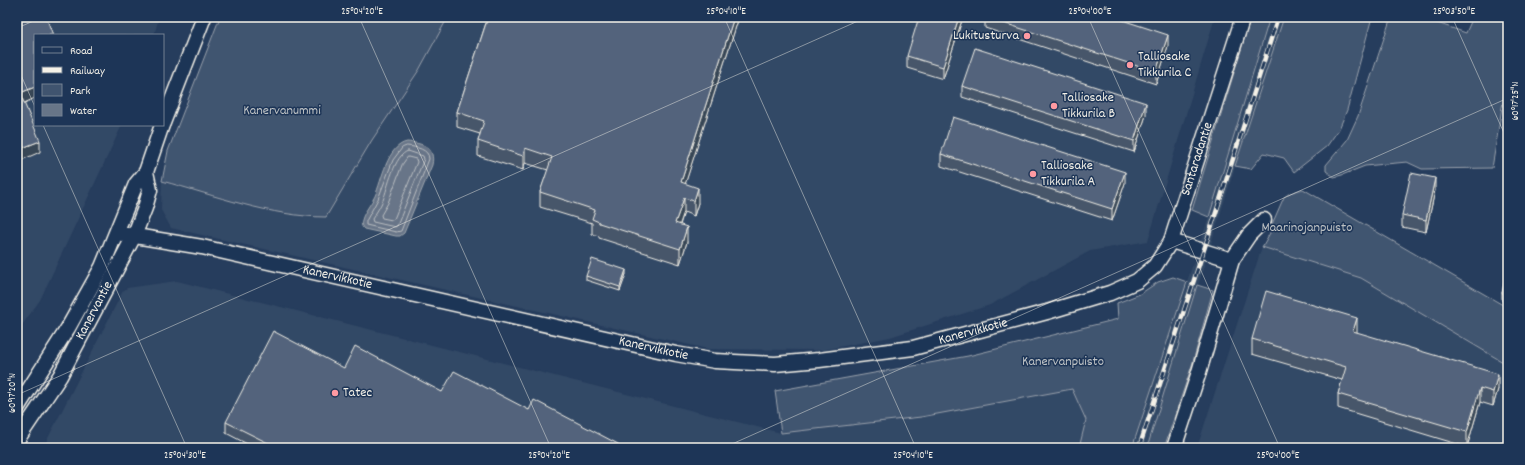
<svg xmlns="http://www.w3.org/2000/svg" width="1525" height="465" viewBox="0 0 1525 465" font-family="Dekko,sans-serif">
<rect width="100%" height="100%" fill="#263d5d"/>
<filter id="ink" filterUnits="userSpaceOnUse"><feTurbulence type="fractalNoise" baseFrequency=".025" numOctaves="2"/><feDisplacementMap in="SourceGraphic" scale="8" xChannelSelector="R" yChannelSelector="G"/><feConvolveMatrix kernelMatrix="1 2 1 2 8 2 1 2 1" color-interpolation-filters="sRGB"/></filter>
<g filter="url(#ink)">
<g fill="#334966">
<path d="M 17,17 L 159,17 L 154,35 L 35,35 L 35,125 L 122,125 L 40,300 L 17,332 Z"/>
<path d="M 448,17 L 1215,17 L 1148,241 L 1090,251 L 990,305 L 890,337 L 823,350 L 708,349 L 171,228 L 161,210 L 162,181 L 259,207 L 308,217 L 372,140 L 419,70 Z"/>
<path d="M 1270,17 L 1284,17 L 1241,148 L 1147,448 L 1132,448 L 1180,302 L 1209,217 Z"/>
<path d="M 1262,247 L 1361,278 L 1508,365 L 1508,448 L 1197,448 Z"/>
<path d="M 177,281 L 781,433 L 921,417 L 1072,389 L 1086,420 L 1079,448 L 43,448 L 123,291 L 127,288 Z"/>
</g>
<g fill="#40546f" stroke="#9aa2ac">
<path d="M 220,17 L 448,17 L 419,70 L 372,140 L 326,217 C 272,217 214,195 162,181 L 168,151 Z"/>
<path d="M 1251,17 L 1270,17 L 1209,217 L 1192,210 Z"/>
<path d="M 1284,17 L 1372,17 L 1347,110 L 1339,129 L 1327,146 L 1294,172 L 1284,158 L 1264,153 L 1251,169 L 1235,166 Z"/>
<path d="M 1391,17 L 1420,17 L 1466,33 L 1473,17 L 1508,17 L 1507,39 L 1508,39 L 1508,71 L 1492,168 L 1422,169 L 1407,162 L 1365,166 L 1342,175 L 1334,177 L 1326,171 L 1326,165 L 1347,140 L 1358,116 Z"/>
<path d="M 1303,189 L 1508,308 L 1508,365 L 1361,278 L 1262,247 L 1270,233 L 1273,222 L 1284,197 L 1290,193 Z"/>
<path d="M 1173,277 L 1187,282 L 1132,448 L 1079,448 L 1086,420 L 1072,389 L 921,417 L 781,433 L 775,391 L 968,356 L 1118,319 L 1117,303 L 1140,294 L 1158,282 Z"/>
<path d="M 1197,285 L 1213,290 L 1192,365 L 1164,448 L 1147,448 Z"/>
</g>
<path fill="#677588" stroke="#9fa7ae" d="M 407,142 C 422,143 436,147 432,165 L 404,233 L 400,236 L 396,236 L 364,229 C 361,226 361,224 362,220 C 364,212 371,204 375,196 C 382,180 387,146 407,142 Z"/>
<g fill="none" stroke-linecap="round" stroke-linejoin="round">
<g stroke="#bcbfc2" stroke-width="1">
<path d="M 407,146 C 416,147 429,149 429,159 L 401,231 L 396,232 L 366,225 L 366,221 L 378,199 L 393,160 L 402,148 Z"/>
<path d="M 408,151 L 423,156 L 424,159 L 397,226 L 395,227 L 373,222 L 372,219 C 376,213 380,207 383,200 C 388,188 394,155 408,151 Z"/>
<path d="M 408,157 L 416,159 L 417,162 L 394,219 L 392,220 L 382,218 L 381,215 L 388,203 L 402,165 Z"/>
</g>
<g stroke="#f4f1e8" stroke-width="17">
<g id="minor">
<path d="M 163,123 L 204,17"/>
<path id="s1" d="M 117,233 L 202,247 L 676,354 L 715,361 L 775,364 L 819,360 L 913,348 L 1047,312 L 1110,293 L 1137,281 L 1155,266 L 1171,241 L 1243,17"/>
<path d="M 1171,241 L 1232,260 L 1199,372 L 1174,448"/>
<path d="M 1232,260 L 1249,235 L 1264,220"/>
<path d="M 17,408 L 68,328 L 102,267 L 136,184 L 146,172 L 162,125"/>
<path id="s2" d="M 17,440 L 60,376 L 134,236 L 145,208 L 150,190 L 146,172"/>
</g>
</g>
<use href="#minor" stroke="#1d3557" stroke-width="14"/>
<g stroke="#f4f1e8" stroke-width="4.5">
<path id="rail" d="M 1139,448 L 1213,222 L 1278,17"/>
</g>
<use href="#rail" stroke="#1d3557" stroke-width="3" stroke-dasharray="9" stroke-linecap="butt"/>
</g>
<g fill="#47566a" stroke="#f4f1e8">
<path d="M 488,17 L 739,17 L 685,184 L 698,203 L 694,216 L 684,212 L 680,225 L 687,242 L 680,264 L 599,238 L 599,236 L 592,234 L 592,223 L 540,207 L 540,192 L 548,170 L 525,163 L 523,170 L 478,156 L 478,141 L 480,134 L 457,127 L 457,112 Z"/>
<path d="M 963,17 L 943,79 L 907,68 L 907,56 Z"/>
<path d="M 985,17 L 1168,46 L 1156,84 L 985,28 Z"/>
<path d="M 962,86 L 1146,115 L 1134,152 L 962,97 Z"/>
<path d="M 941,154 L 1125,183 L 1112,221 L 941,166 Z"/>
<path d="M 1435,190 L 1426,232 L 1402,227 L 1402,215 Z"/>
<path d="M 626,274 L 620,291 L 586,280 L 586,276 Z"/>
<path d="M 1508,274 L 1508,302 L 1502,301 L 1502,293 Z"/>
<path d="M 1357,333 L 1498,389 L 1493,406 L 1480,402 L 1467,447 L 1338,408 L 1338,394 L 1342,380 L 1252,354 L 1252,339 Z"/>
<path d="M 344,368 L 442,392 L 529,410 L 618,448 L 255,448 L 226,433 L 226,422 Z"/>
</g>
<g fill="#394656" stroke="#f4f1e8">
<path d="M 734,17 L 739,17 L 681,197 L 681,182 Z"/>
<path d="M 959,17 L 963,17 L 943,79 L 943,67 Z"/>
<path d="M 1168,35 L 1168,46 L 1156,84 L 1156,72 Z"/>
<path d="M 35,87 L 35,98 L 20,105 L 20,93 Z"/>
<path d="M 1146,103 L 1146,115 L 1134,152 L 1134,141 Z"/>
<path d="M 40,141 L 40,152 L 17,162 L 17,150 Z"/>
<path d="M 525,148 L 525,163 L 523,170 L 523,156 Z"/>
<path d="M 1125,172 L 1125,183 L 1112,221 L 1112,209 Z"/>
<path d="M 1435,178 L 1435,190 L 1426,232 L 1426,220 Z"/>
<path d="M 698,188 L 698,203 L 694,216 L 694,201 Z"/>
<path d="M 684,198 L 684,212 L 675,238 L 675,223 Z"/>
<path d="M 687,227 L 687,242 L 680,264 L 680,249 Z"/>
<path d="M 626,270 L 626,274 L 620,291 L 620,287 Z"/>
<path d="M 1357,318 L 1357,333 L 1353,331 Z"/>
<path d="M 1498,374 L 1498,389 L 1493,406 L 1493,392 Z"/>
<path d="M 1480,388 L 1480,402 L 1467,447 L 1467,432 Z"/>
</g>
<g fill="#52647b" stroke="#f4f1e8">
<path d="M 17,17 L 46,17 L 53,35 L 35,35 L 35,87 L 20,93 L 40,141 L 17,150 Z"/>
<path d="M 488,17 L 734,17 L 681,182 L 698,188 L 694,201 L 684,198 L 675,223 L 687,227 L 680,249 L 599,223 L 599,222 L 592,219 L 595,210 L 540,192 L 552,157 L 525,148 L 523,156 L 478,141 L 484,121 L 457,112 Z"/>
<path d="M 919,17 L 959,17 L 943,67 L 907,56 Z"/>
<path d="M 985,17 L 1113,17 L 1168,35 L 1156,72 Z"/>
<path d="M 975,48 L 1146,103 L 1134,141 L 962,86 Z"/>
<path d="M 953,117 L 1125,172 L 1112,209 L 941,154 Z"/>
<path d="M 1411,173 L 1435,178 L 1426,220 L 1402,215 Z"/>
<path d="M 592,259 L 626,270 L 620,287 L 586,276 Z"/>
<path d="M 1506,273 L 1508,274 L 1508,294 L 1502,293 Z"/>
<path d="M 1266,291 L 1357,318 L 1353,331 L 1498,374 L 1493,392 L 1480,388 L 1467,432 L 1338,394 L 1346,367 L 1252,339 Z"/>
<path d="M 273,331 L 344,368 L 355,346 L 442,392 L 454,371 L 529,410 L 534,400 L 618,444 L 616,448 L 270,448 L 272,445 L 226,422 Z"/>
</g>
</g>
<path fill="none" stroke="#f4f1e8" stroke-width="1" stroke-opacity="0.45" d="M 359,17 L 551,448M 724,17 L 916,448M 1088,17 L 1280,448M 1452,17 L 1508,142M 17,28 L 43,17M 17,66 L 35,107M 43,125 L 187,448M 17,395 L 867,17M 723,448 L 1508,98"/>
<g fill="#ff9aa2" stroke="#1d3557" stroke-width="1.5">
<circle cx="1027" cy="36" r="4"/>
<circle cx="1130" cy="65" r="4"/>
<circle cx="1054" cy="106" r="4"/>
<circle cx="1033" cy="174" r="4"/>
<circle cx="335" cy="393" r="4"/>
</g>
<g text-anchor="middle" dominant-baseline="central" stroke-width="3" stroke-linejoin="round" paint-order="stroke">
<g font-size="14" fill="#f4f1e8" stroke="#1d3557" text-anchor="start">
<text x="1019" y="36" text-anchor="end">Lukitusturva</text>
<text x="1138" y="57">Talliosake<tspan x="1138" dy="16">Tikkurila C</tspan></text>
<text x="1062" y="98">Talliosake<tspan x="1062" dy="16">Tikkurila B</tspan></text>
<text x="1041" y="166">Talliosake<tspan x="1041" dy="16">Tikkurila A</tspan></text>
<text x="343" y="393">Tatec</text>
</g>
<g font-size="14" fill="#bec2c4" stroke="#1d3557">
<text x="282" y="111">Kanervanummi</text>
<text x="1307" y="228">Maarinojanpuisto</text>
<text x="1063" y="362">Kanervanpuisto</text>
</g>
<g font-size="14" fill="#f4f1e8" stroke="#1d3557">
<text stroke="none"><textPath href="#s1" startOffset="1184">Santaradantie</textPath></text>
<text stroke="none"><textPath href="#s1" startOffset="225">Kanervikkotie</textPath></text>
<text stroke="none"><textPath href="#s2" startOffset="151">Kanervantie</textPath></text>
<text stroke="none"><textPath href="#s1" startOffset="873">Kanervikkotie</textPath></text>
<text stroke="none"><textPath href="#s1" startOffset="549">Kanervikkotie</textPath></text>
</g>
</g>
<rect width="1525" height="465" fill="none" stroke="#1d3557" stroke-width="44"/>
<rect x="34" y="34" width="130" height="92" fill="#1d3557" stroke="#738091"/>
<rect x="42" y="47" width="20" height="6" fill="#1d3557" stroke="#738091"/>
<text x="70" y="54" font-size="12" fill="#f4f1e8">Road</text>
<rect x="42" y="67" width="20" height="6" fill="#f4f1e8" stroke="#738091"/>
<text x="70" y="74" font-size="12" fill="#f4f1e8">Railway</text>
<rect x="42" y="84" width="20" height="12" fill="#40546f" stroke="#738091"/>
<text x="70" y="94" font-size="12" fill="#f4f1e8">Park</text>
<rect x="42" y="104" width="20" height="12" fill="#677588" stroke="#738091"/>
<text x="70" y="114" font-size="12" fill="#f4f1e8">Water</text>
<rect x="22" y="22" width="1481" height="421" fill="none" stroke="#f4f1e8" stroke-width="1.5"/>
<g font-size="10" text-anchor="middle" fill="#f4f1e8">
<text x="362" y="14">25°04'20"E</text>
<text x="726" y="14">25°04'10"E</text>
<text x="1090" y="14">25°04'00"E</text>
<text x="1454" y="14">25°03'50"E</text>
<text transform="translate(1514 101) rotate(-90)" y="4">60°17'25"N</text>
<text transform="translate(11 393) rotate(-90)" y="4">60°17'20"N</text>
<text x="185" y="458">25°04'30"E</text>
<text x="549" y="458">25°04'20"E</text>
<text x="913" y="458">25°04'10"E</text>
<text x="1278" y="458">25°04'00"E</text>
</g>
</svg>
